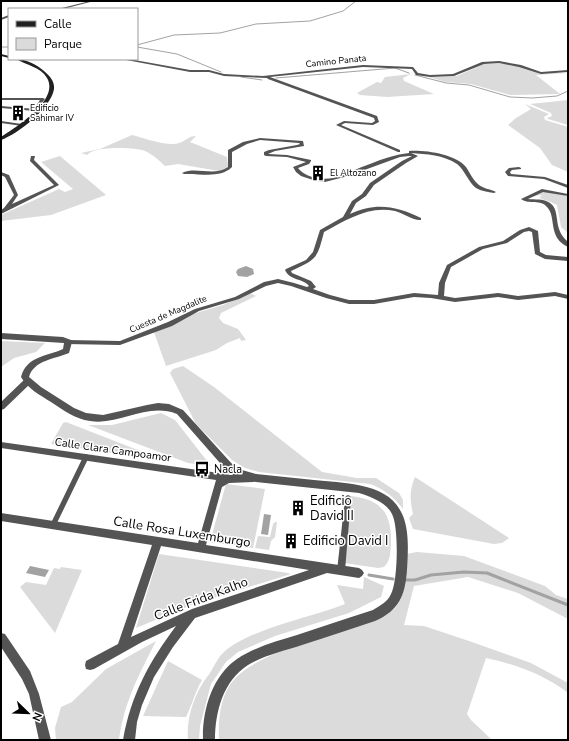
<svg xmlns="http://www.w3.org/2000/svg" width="569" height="741" viewBox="0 0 569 741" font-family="'Nunito Sans',sans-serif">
<rect width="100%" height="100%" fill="#fff"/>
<g fill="#dbdbdb">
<path d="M 499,63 L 519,66 L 540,73 L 568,73 L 536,75 L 560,94 L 510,95 L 471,84 L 445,82 L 429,77 L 457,76 L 484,64 Z"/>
<path d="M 411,74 L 403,78 L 404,81 L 434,94 L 387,97 L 360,95 L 357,93 L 377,82 L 381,83 L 385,77 Z"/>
<path d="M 568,100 L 568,125 L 548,119 L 547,118 L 552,116 L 551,113 L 530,104 Z"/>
<path d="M 525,104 L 549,114 L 544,117 L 545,120 L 568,127 L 568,172 L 552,165 L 540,148 L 508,125 L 516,118 L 531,109 Z"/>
<path d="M 132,135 C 144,138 168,147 179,143 C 186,141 188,136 196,136 L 190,142 L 227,157 L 228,166 L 226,169 L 219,171 L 178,164 L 165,166 C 160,161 152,154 145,151 C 135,147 94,146 87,155 L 81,153 L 100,149 Z"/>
<path d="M 60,156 L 106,195 L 51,215 L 1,221 L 1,215 L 59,189 L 65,192 L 73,189 L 41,162 Z"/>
<path d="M 544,191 L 568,196 L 568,233 L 561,227 L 557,205 C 551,201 544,201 539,197 L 542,196 L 540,195 L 527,198 Z"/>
<path d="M 250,293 L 256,296 L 221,313 L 219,318 L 223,323 L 238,329 L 246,340 L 241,341 L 240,338 L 227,343 L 216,350 L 166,366 L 154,332 L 189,315 L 223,305 Z"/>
<path d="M 1,341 L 45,343 L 36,352 L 14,358 L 1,367 Z"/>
<path d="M 183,366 L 214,387 L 322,472 L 357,478 L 376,478 L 399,493 L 403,500 L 403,509 C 395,498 384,489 370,484 L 259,472 L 245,468 L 232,460 L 196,424 L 170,373 L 173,369 Z"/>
<path d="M 161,413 L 175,420 L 211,466 L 188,463 L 88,425 L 112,425 Z"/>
<path d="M 66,422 L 148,454 L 149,456 L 147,458 L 51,444 L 63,423 Z"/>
<path d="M 415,477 L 509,538 L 502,543 L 494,544 L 413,529 L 409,518 L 413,514 C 410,500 409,491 415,477 Z"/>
<path d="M 226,484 L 265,489 L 253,548 L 210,542 Z"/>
<path d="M 350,496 C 381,499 392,513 391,544 C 390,553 391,560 384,567 L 378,568 L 344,563 Z"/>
<path d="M 275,522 L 277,522 L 275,537 L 271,541 L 269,550 L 255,548 L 258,536 L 270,537 L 273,524 Z"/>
<path d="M 417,552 L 464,556 L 545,586 L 556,595 L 568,599 L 568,619 L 518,593 L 468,577 L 414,586 L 404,625 L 424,626 L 469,641 L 531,663 L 568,683 L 568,693 C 545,675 515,664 486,658 L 467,714 L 471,720 L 492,740 L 219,740 C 218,721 220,697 232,682 C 254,654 319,639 353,627 C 366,622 383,618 394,609 C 408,596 405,571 406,554 Z"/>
<path d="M 159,554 L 288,573 L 291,574 L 194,604 L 136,628 Z"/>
<path d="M 61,567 L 82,570 L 55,633 L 20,587 L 26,582 L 46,585 L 54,568 L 60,569 Z"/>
<path d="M 364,577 L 384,586 L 381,597 L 349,613 L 275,636 L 238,652 L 226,662 L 211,684 L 200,726 L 199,740 L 188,740 C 186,719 194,694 207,677 C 213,670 216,659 224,652 C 247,630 312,617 345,604 L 337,585 L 363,589 Z"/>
<path d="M 156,641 C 139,675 124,702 119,740 L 56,740 L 55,728 L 61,707 L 72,702 L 106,669 Z"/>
<path d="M 168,661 L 202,680 C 195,692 192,705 186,717 L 143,716 Z"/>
</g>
<g fill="#a2a2a2">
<path d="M 246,266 L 253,269 L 254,274 L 247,277 L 238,276 L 236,272 L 238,269 Z"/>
<path d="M 264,514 L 271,515 L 268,535 L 261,534 Z"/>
<path d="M 30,566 L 49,570 L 45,577 L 26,573 Z"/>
</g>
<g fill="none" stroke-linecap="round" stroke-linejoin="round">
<g stroke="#a2a2a2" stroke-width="1">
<path d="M 137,45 L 174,35 L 220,33 L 256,24 L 310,21 L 343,11 L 356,1"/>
<path d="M 1,47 L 9,47"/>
<path d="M 137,47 L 177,54 L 221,72"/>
<path d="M 415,75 L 446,83 L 469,85 L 510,97 L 532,98 L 557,96 L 568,91"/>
<path d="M 241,77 L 262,80"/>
<path d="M 276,78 L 395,68 L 409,73"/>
</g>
<g stroke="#a2a2a2" stroke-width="3">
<path d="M 369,575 L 393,579"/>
<path d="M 406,580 L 415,580 L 431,575 L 464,572 L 487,573 L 568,605"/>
</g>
<g fill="#545454" fill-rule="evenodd">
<path d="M 86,454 L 88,455 L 89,457 L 55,527 L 53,528 L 51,527 L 50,525 L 51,523 L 84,455 Z"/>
<path d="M 348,495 L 350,496 L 351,498 L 345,571 L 344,574 L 341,575 L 338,574 L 337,571 L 345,498 L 346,496 Z"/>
</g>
<g fill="#545454" fill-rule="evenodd">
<path d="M 90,1 L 94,1 L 63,9 L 58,9 Z"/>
<path d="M 9,15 L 9,17 L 1,20 L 1,18 Z"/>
<path d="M 121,59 L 129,59 L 190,70 L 209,70 L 224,74 L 263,76 L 363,65 L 413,67 L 418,73 L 430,75 L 453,74 L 482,62 L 499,61 L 521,65 L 541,72 L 568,70 L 568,72 L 541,74 L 519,67 L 499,63 L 484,64 L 454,76 L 430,77 L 416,75 L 412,69 L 363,67 L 270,77 L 377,116 L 379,122 L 373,125 L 345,123 L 341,125 L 400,150 L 400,152 L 398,152 L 336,125 L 344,121 L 372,123 L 375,121 L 374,118 L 268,79 L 267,78 L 224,76 L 209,72 L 190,72 Z"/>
<path d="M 1,106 L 35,109 L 37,110 L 35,111 L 1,108 Z"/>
<path d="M 1,121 L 22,124 L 24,125 L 22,126 L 1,123 Z"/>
<path d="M 260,138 L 303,141 L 304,146 L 275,151 L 268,154 L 287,155 L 311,160 L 311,161 L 309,164 L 298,168 C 306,178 321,180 333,178 C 358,170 383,156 409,153 L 409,151 C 426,150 455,154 466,167 C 470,173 473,180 479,185 C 484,189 491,189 496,192 L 494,193 C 488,192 481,191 476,188 C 468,182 465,170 457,164 C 444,155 426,154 411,153 L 418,156 L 406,163 L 374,185 L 366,196 L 356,203 L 350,214 C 376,202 396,206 421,218 L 421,220 C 414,221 403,213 395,211 C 369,205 346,220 324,232 C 317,259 317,259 291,271 L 292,273 L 311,281 L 316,287 L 313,289 L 330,295 L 349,300 L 374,300 L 414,293 L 438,295 L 439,283 L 447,265 L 479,247 L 503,241 L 520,230 L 529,227 L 538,231 L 540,252 L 546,255 L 568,257 L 568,261 L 545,259 L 535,254 L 532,232 L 529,231 L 524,232 L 507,243 L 483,249 L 451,267 L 445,283 L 444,296 L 455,298 L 498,293 L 518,296 L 555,292 L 568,295 L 568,299 L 555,296 L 518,300 L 498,297 L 455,302 L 431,298 L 414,297 L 374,304 L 349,304 L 326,298 L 291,286 L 278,283 L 266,286 L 239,299 L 199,311 L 172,326 L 120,345 L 66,344 L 65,342 L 68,340 L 120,341 L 168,322 L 195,309 L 235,297 L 264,282 L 278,279 L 294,283 L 307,287 L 309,286 C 303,278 290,281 285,270 L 286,269 L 306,260 L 313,252 L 320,230 L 343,217 L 352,201 L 362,194 L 370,183 L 402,161 L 412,156 L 409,156 L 400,157 L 348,176 L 325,182 L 316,181 L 301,176 L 296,172 L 293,167 L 306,162 L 287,157 L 266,156 L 264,155 L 264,152 L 269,150 L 297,145 L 300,144 L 299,143 L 260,140 L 247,144 L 232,152 L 232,167 C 220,179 200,173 184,174 L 182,173 C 196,166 214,177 228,167 L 228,150 L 243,142 Z"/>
<path d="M 31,156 L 35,156 L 34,160 L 59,185 L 1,214 L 1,210 L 4,208 L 14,195 L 5,177 L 1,175 L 1,172 L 9,175 L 18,195 L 12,204 L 54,185 L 30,161 Z"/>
<path d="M 519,167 L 521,168 L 521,169 L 512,170 L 510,172 L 511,174 L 545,177 L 568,185 L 568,188 L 544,179 L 508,176 L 505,172 L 509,168 Z"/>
<path d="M 542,189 L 568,194 L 568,196 L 543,192 L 528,199 C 535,200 543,198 550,203 C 558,208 556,221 559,229 C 561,235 564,238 568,242 L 568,247 C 547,237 557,217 547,207 C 541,199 529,205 521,199 Z"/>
<path d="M 28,378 L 31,379 L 32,381 L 31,383 L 4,409 L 1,410 L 1,402 L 25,379 Z"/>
<path d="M 1,442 L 219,473 C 223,469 227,463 233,466 L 234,468 L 228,475 L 253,474 L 256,475 L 257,478 L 256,481 L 253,482 L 229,483 L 222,487 L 206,545 L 359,568 L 362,570 L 364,573 L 362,576 L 359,578 L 327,573 L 195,618 L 173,647 L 154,677 L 142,705 L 137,722 L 135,740 L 123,740 C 131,695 149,662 176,626 L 142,642 L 94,669 L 90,670 L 86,669 L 85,665 L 86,661 L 118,644 L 152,545 L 1,521 L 1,513 L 198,543 L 216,480 L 1,448 ZM 161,546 L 309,570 L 192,609 L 131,637 Z"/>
<path d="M 1,633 L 5,634 L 30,671 L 39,694 L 51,740 L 39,740 L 29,694 L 22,679 L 1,647 Z"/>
</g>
<g fill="#545454" fill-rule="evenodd">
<path d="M 1,98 L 43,98 L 45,99 L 35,111 L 33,110 L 40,100 L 1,100 Z"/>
<path d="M 1,333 L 63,337 L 71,340 L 72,342 L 69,353 C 55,359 34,360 29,377 L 41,387 L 74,408 L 86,413 L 103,415 L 147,405 L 158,403 L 169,404 L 183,410 L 233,465 L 242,470 L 256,474 C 275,476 295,478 314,480 C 341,483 385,482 400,510 C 410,526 408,552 407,570 C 405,595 400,610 375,621 C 351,629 327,637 302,645 C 284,651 265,655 248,665 C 223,681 215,712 215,740 L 203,740 C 202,711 212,676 237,659 C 255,647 277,641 297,635 C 322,627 347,618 373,610 C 379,606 388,602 391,594 C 398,581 399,527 392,514 C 386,502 371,497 359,493 L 256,482 L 237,477 L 227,471 L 177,414 C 146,402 120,426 90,421 C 75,419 63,410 51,402 C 40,395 28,389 21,377 C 27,356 45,357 63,349 L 64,343 L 1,339 Z"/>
</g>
<g fill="#212121" fill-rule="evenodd">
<path d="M 1,54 L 9,56 L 9,58 L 1,56 Z"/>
<path d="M 16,59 C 26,59 37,65 44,71 C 50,76 55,82 54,89 C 51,108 18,134 1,140 L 1,137 C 16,127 60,100 47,78 C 41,67 26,65 16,59 Z"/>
</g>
</g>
<defs>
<g id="building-bare" transform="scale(1.2)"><path d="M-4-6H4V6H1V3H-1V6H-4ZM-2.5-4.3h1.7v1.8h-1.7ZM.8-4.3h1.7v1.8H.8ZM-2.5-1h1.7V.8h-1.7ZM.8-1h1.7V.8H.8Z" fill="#000" stroke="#fff" stroke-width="2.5" paint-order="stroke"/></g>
<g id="bus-bare" transform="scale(1.2)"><path d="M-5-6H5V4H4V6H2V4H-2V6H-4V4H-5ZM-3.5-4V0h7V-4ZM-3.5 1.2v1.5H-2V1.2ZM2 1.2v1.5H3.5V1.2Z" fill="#000" stroke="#fff" stroke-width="2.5" paint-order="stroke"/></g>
</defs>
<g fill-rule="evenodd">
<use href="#building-bare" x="18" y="113"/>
<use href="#building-bare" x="318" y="173"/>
<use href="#bus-bare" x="202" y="469"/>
<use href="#building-bare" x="298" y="508"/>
<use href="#building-bare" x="291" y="541"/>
</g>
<g text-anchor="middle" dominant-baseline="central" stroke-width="3" stroke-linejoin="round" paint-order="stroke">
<g font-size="9" fill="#000" stroke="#fff">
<text transform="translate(336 61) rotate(-6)">Camino Panata</text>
<text transform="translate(168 314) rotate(-23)">Cuesta de Magdalite</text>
</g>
<g font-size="9" fill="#000" stroke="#fff" text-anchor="start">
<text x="30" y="108">Edificio<tspan x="30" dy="10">Sahimar IV</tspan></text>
<text x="330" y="173">El Altozano</text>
</g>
<g font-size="11" fill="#000" stroke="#fff">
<text transform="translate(113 450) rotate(8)">Calle Clara Campoamor</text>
</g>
<g font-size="11" fill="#000" stroke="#fff" text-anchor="start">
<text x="214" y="469">Nacla</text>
</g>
<g font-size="13" fill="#000" stroke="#fff" text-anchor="start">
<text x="310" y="501">Edificio<tspan x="310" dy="15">David II</tspan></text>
<text x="303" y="541">Edificio David I</text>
</g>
<g font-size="13" fill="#000" stroke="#fff">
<text transform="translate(182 532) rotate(9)">Calle Rosa Luxemburgo</text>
<text transform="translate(201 599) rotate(-21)">Calle Frida Kalho</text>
</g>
</g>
<rect width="569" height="741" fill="none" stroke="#000000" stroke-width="4"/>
<rect x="8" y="8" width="130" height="52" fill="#ffffff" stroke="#999999"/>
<rect x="16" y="21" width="20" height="6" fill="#212121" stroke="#999999"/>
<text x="44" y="28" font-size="12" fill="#000000">Calle</text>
<rect x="16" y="38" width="20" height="12" fill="#dbdbdb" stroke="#999999"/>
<text x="44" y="48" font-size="12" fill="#000000">Parque</text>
<g transform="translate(28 713) rotate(113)" stroke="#ffffff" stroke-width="3" paint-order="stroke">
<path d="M0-3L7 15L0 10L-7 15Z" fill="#000000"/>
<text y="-6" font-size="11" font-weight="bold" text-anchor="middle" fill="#000000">N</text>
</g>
</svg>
